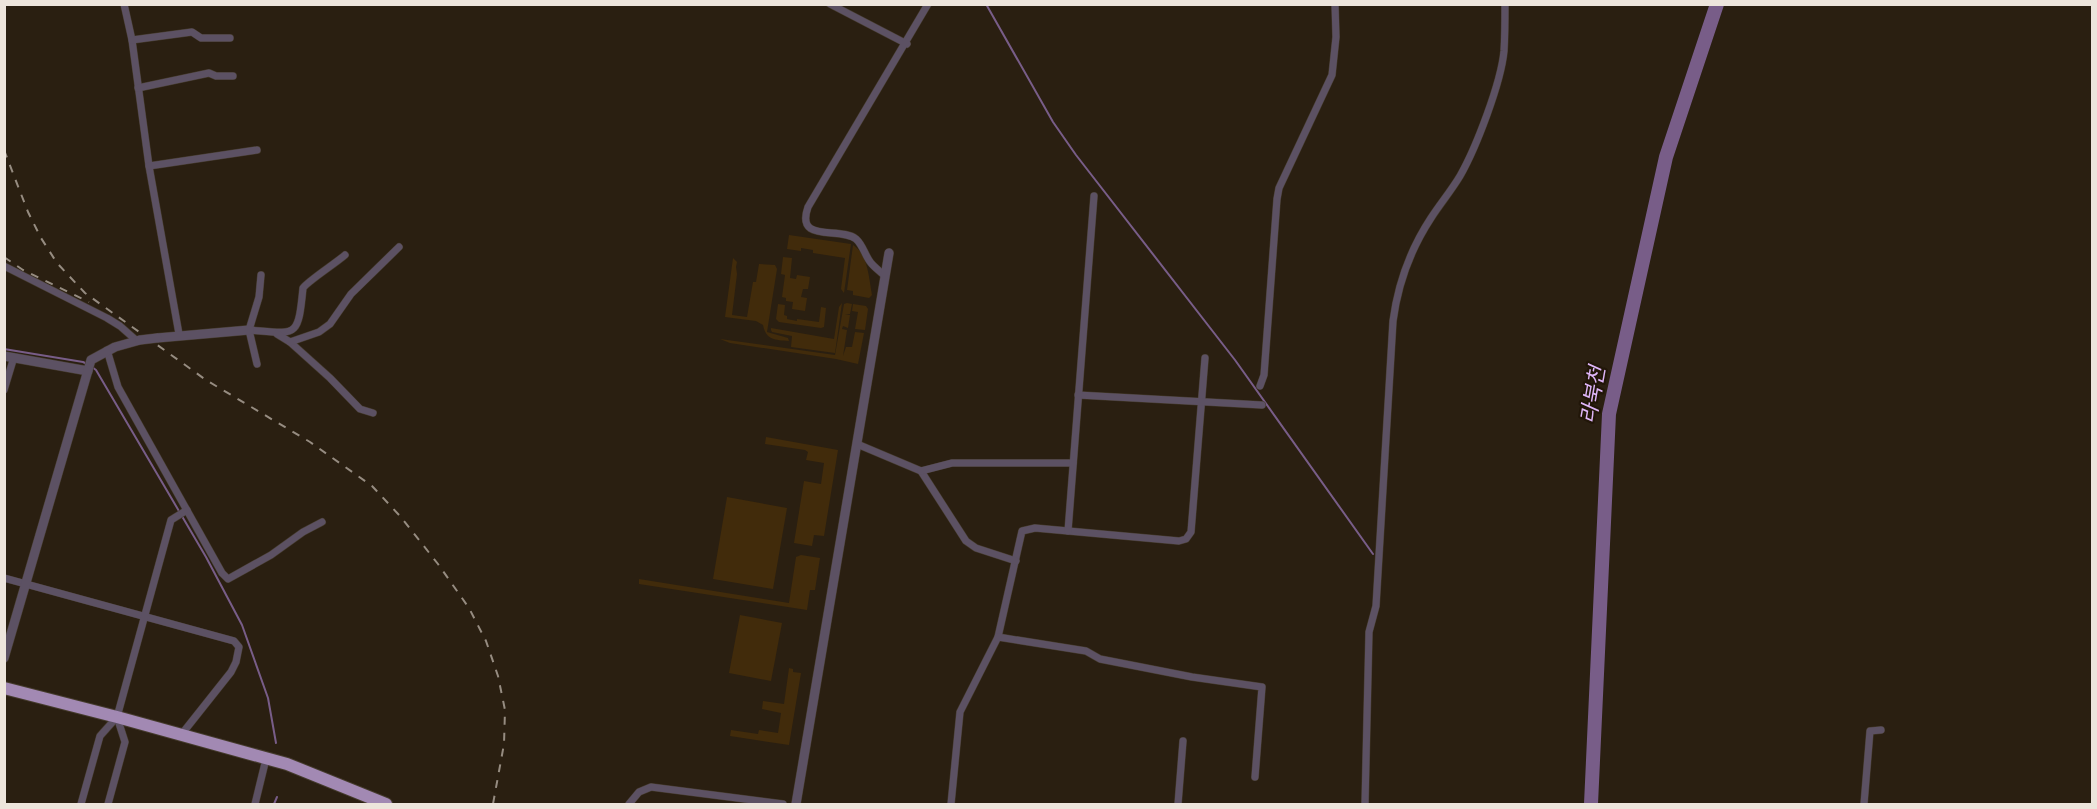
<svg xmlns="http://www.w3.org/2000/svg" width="2097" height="809" viewBox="0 0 2097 809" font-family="'Roboto Serif','Noto Sans KR',serif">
<rect width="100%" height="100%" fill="#2a1f11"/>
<g fill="#412b0b">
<path d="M 789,235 L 851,244 L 844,293 L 841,289 L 845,258 L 813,253 L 813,250 L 801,248 L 801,251 L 787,249 Z"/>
<path d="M 853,245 C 868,254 869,279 872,295 L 869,298 L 853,295 L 853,291 L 847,290 Z"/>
<path d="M 783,257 L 792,258 L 790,278 L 796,279 L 797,275 L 810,277 L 808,289 L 803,289 L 801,297 L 807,298 L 805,311 L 792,309 L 793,302 L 786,301 L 786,298 L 782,297 L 785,275 L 781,274 Z"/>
<path d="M 733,258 L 737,262 L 736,267 L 737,274 L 732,315 L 747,317 L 753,282 L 756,282 L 759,264 L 775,265 L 777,269 L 767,332 L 788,338 L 789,341 C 775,340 766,340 763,325 L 756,321 L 725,317 Z"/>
<path d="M 842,303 L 835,353 L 791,347 L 792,336 L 772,332 L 771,330 L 771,328 L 834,339 L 839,307 Z"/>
<path d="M 847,303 L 852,304 L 850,314 L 845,314 L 850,315 L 848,328 L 843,326 L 842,329 L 847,330 L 843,356 L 846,347 L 852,347 L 855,332 L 864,333 L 858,364 L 836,359 L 730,343 L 720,339 L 835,355 L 844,304 Z"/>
<path d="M 778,304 L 785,305 L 784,315 L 787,316 L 787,319 L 797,321 L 797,319 L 819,322 L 821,307 L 826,308 L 824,327 L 821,328 L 779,322 L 776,319 Z"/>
<path d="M 853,304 L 866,306 L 868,309 L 865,330 L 855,329 L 858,312 L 852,311 Z"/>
<path d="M 766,437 L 838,450 L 824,536 L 814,535 L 812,546 L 794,543 L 804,481 L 821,484 L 824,463 L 806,460 L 808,452 L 805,450 L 765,444 Z"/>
<path d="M 727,497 L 787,508 L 773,589 L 713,579 Z"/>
<path d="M 801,555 L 820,558 L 815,590 L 810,590 L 807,610 L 639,584 L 639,579 L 789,603 L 796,557 Z"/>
<path d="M 740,615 L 782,623 L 771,681 L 729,673 Z"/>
<path d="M 789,668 L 793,669 L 793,672 L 801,673 L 789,745 L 730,736 L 731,730 L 758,734 L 759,730 L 778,733 L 781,713 L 762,709 L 763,701 L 784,704 Z"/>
</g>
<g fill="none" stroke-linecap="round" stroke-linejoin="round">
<g stroke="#785d88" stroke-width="2">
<path d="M 986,4 L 1053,122 L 1076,155 L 1235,360 L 1373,554"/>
<path d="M 4,349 L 83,362 L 87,364"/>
<path d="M 92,367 L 96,370 L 206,557 L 242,625 L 268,698 L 276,743"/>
<path d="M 274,804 L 277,797"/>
</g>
<path stroke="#785d88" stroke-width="14" d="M 1591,804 L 1609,414 L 1666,157 L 1717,4"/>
<g stroke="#453b2d" stroke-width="8">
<g id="minor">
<path d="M 124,4 L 132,40 L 149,166 L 179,334"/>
<path d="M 830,4 L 907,44"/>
<path d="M 132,40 L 192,32 L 201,38 L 230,38"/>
<path d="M 138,88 L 209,73 L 216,76 L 233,76"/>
<path d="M 149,166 L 257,150"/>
<path d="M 4,266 L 107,318 L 120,326 L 137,341"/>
<path d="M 885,276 C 881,272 875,268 871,263 C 865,256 863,245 856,239 C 840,226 795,244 808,207 L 928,4"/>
<path d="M 249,330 C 297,334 298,339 303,288 C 308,281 336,263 345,255"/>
<path d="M 277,334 L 290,342 L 330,378 L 360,409 L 373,413"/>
<path d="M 290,342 L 319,332 L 330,324 L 351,294 L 399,247"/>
<path d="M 107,350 L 118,387 L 222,573 L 228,579 L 271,555 L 303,532 L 322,522"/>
<path d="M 1205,358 L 1191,532 L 1186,539 L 1179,541 L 1035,528 L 1022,531 L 998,637 L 1086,651 L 1100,659 L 1192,677 L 1262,687 L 1255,777"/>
<path d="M 257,364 L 249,330 L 259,297 L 261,275"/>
<path d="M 1260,386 L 1264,375 L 1277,199 L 1279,188 L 1332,75 L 1336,37 L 1335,4"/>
<path d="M 4,390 L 14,357"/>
<path d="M 1078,395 L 1262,405"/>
<path d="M 857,444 L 921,471 L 966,541 L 976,548 L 1016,561"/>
<path d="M 921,471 L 952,463 L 1073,463"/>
<path d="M 1068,531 L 1094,196"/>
<path d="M 4,578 L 234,641 L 239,647 L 236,662 L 231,672 L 181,735"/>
<path d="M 81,804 L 100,736 L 117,717 L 171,520 L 187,510"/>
<path d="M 108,804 L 125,742 L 117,717"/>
<path d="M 255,804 L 266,759"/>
<path d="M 629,804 L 639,792 L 651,787 L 783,804"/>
<path d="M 951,804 L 960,712 L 998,637"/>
<path d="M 1178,804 L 1183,741"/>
<path d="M 1365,804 L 1369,632 L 1376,606 L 1393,321 C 1398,283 1410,250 1431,218 C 1440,204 1451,191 1460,176 C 1476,148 1501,83 1504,51 C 1505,35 1505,20 1505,4"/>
<path d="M 1864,804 L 1870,731 L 1881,730"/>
</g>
</g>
<g stroke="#453b2d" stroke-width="10">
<g id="tertiary">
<path d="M 157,338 L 249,330"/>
<path d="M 4,356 L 88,371"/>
<path d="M 4,658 L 91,360 L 115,347 L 140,340"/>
<path d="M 796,804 L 889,253"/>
</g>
</g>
<g stroke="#453b2d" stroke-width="14">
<path id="trunk" d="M 4,688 L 117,717 L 287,764 L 386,804"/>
</g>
<use href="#minor" stroke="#5c5163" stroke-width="7"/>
<use href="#tertiary" stroke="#5c5163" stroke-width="9"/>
<use href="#trunk" stroke="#a289b3" stroke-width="12"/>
<g stroke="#968c81" stroke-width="2" stroke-dasharray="8 8" stroke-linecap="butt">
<path d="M 4,150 L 28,212 L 41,238 L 57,263 L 85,293 L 206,380 L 310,442 L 372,486 L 400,516 L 438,564 L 469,608 L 486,641 L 498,676 L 505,710 L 504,744 L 493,804"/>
<path d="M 4,257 L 23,270 L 89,302"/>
</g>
<g stroke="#453b2d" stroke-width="10" stroke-linecap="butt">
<path id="tertiary-bridge" d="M 140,340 L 157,338"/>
</g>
<use href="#tertiary-bridge" stroke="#5c5163" stroke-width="9"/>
</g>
<g text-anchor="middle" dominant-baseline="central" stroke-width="4.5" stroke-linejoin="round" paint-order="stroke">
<g font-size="21" font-style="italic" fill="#dfb6f9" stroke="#211608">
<text transform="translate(1593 395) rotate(-80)">라북천</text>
</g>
</g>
<rect width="2097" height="809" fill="none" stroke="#ede5dc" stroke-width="12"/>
</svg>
